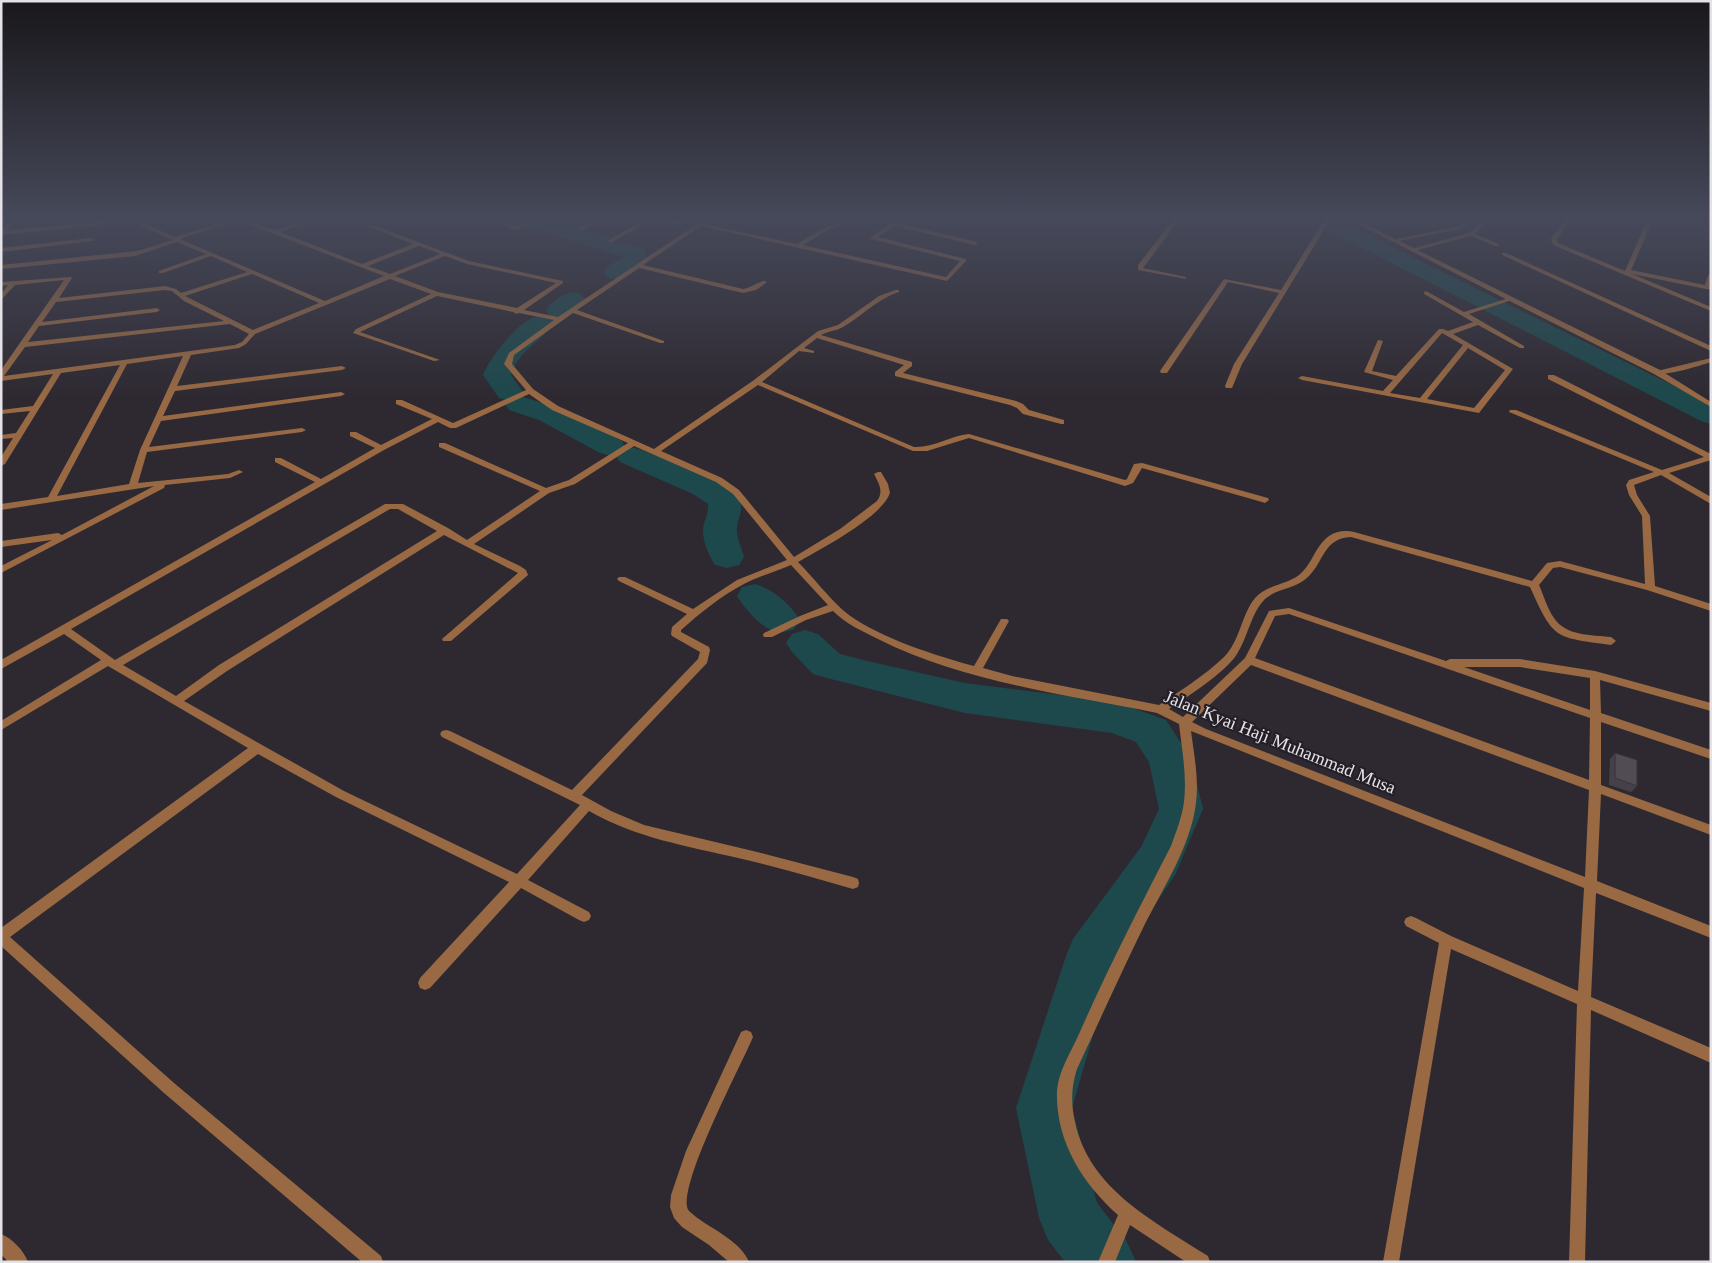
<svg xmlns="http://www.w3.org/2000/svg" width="1712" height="1263" viewBox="0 0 1712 1263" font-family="Georgia,serif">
<rect width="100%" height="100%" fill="#2e2931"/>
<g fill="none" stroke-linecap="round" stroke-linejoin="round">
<g fill="#1d484c" fill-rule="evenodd">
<path d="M 517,220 L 548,220 L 644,249 C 646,253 648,256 647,261 C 645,267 621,279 615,279 C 612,279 610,278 607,277 L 604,272 L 607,267 L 624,257 L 520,224 Z"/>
<path d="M 1336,221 L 1343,223 L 1711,404 L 1711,424 L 1701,421 L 1329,231 L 1325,227 L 1329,223 Z"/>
<path d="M 573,292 L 581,294 L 585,299 C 578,309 565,319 553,316 L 556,321 C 542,342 520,348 511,375 L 523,392 L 520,396 L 559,408 L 622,441 L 625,448 L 631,447 L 642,450 C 660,457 734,483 740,501 C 744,511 736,521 737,531 C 737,539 742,549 744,557 L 739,565 L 727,568 L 715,565 C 709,556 703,542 703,531 C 703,522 709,514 708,504 L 693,494 L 620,462 L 616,456 L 617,455 L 611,456 L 600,453 L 539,420 L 509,410 L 505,404 L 508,400 L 499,398 L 483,375 C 491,356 525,309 549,315 L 546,310 C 552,301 562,294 573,292 Z"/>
<path d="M 755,584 C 773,589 790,604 800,620 L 794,629 C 790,630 786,632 782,632 C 765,634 745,609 737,596 L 742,587 Z"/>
<path d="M 805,630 L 818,634 L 840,654 L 867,661 L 965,683 L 1116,702 L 1166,720 L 1191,758 L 1203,809 L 1175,875 L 1113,966 L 1072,1108 L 1097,1203 L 1126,1240 L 1136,1262 L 1065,1262 L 1048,1240 L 1039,1218 L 1016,1108 L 1066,956 L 1073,939 L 1141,847 L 1159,809 L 1149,762 L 1136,742 L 1112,733 L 965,713 L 827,678 L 813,674 L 792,652 L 786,643 L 792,634 Z"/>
</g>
<g fill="#986943" fill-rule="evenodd">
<path d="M 11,220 L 17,220 L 8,230 L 102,221 L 105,223 L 102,225 L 1,235 L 1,230 Z"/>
<path d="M 129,220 L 136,220 L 175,237 L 232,220 L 246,220 L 274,230 L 306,220 L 314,220 L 280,232 L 362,264 L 413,244 L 352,220 L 359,220 L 469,261 L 563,281 L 563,283 L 524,310 L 558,317 L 703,220 L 709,220 L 704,224 L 797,244 C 815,233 834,220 856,220 L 830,229 L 803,245 L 946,277 L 960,261 L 871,239 L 871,237 L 890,224 L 875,220 L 884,220 L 977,242 L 977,244 L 975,245 L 895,226 L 878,237 L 966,259 L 966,261 L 947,281 L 701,226 L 643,265 L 743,289 C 751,288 760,280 766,281 L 766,283 L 756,290 L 743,293 L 639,268 L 577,310 L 664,341 L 664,343 L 660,343 L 573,313 L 514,355 L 512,364 L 533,389 L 558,406 L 654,449 L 754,380 L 818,331 L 838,325 L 879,296 L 895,290 L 899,290 L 899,292 C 877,299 862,316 843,327 C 836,331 828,331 821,335 L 912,362 L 912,366 L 903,373 L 1016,401 L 1023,404 L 1029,410 L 1064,420 L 1064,424 L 1061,424 L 1023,414 L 1017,408 L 1010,405 L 895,376 L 895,372 L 904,365 L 817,338 L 804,348 L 814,351 L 814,353 L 799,351 L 762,382 L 914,447 C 933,448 950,436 969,434 L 1125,480 L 1127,479 L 1134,464 L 1142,463 L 1268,498 L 1269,500 L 1265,503 L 1262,502 L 1142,468 L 1133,483 L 1125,486 L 969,438 L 927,451 L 913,451 L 758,385 L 661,451 L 722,478 L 739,490 L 794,557 L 840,529 L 877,501 C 884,491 879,484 874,474 L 878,472 L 881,472 L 888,484 L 890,493 C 882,517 821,549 798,562 C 813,577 833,603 849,615 C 883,639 934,655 974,666 L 1001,619 L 1007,619 L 1009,621 L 983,668 L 1012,676 L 1159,705 C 1180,691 1204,676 1223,658 C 1240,642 1241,615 1255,598 C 1266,585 1286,585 1299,575 C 1312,565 1315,546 1329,536 C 1336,531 1346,530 1354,532 L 1532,581 L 1547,563 L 1560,561 L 1645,584 L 1642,516 L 1629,495 L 1626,485 L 1629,480 L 1654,472 L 1509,412 L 1510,410 L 1516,410 L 1662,470 L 1704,457 L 1548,379 L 1548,375 L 1554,375 L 1711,454 L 1711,460 L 1669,473 L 1711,497 L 1711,504 L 1661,475 L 1634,485 L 1637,495 L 1650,516 L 1655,586 L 1711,604 L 1711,611 L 1647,590 L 1560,567 L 1553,568 L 1539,585 C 1544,596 1547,608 1554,618 C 1566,636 1591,635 1611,637 L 1616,641 L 1611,645 C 1554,637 1554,640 1530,587 L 1351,537 C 1324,538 1324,561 1309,576 C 1297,589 1277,588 1265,599 C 1251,613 1248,637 1237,654 C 1226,672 1187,697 1169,709 L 1183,717 L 1245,658 L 1269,611 L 1289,608 L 1446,661 L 1450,659 L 1520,659 L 1595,671 L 1711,703 L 1711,711 L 1600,680 L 1601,713 L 1711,750 L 1711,759 L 1601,722 L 1601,785 L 1711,825 L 1711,835 L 1601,794 L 1597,881 L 1711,926 L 1711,938 L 1596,893 L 1591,997 L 1711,1048 L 1711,1063 L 1591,1010 L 1585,1262 L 1569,1262 L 1577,1004 L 1451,949 L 1399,1262 L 1383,1262 L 1439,943 L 1406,926 L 1404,922 L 1406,918 L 1411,916 L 1416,918 L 1451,936 L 1578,991 L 1584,888 L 1191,731 C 1194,754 1199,779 1196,803 C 1191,846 1162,890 1143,928 C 1120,975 1099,1022 1077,1069 C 1071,1087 1071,1104 1075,1122 C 1089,1189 1155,1222 1208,1256 L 1210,1262 L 1186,1262 L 1130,1225 L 1115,1262 L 1098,1262 L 1118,1215 C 1082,1183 1055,1140 1057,1090 C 1059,1070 1071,1052 1079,1034 C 1107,970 1139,908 1171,846 C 1176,832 1182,817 1184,802 C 1187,776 1182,750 1179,724 L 1157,713 C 1067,695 960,681 878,639 C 862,631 846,624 833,611 L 806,620 L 772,637 L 764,637 L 763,635 L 764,633 L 800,616 L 828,605 L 791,565 C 775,572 759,576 744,584 C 721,596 700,613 681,630 L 681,632 L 709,647 L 710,650 L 707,663 L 582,795 L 611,811 L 644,825 L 753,851 L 853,877 L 858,879 L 859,883 L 858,887 L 853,889 C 815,878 777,867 738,858 C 687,846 636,838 589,811 L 528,880 L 589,912 L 591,916 L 589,920 L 584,922 L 579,920 L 521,888 L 430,988 L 425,990 L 420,988 L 418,983 L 420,978 L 509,882 L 336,797 L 258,754 L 10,937 L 174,1083 L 381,1256 L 383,1262 L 362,1262 L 164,1093 L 1,946 L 1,928 L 248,748 L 108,666 L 1,730 L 1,721 L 101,660 L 64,634 L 1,669 L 1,660 L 315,482 L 275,462 L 275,458 L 281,458 L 321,479 L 375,448 L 350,436 L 350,432 L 356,432 L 381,445 L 432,419 L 396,404 L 396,400 L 402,400 L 453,423 L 526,390 L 504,364 L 509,353 L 554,320 L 519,313 L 516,314 L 513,312 L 437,296 L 360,332 L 440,360 L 434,361 L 353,333 L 356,329 L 431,294 L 390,279 L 255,334 L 246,344 L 239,348 L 191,355 L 177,386 L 342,366 L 346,368 L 342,370 L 175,391 L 163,416 L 341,392 L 345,394 L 341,396 L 161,421 L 149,447 L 302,428 L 306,430 L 302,432 L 147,452 L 138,483 L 228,474 L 239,470 L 243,472 L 230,478 L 165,485 L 164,488 L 1,573 L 1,566 L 52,540 L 1,547 L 1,541 L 58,533 L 62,535 L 154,486 L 1,510 L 1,504 L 48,497 L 120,365 L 61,373 L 5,464 L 1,466 L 1,457 L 13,438 L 1,439 L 1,435 L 16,433 L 30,411 L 1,414 L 1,410 L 33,406 L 53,374 L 1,381 L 1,370 L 64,280 L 15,285 L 1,300 L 1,294 L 8,285 L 1,286 L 1,282 L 71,277 L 72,278 L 59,298 L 165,286 L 176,289 L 181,293 L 247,272 L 211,256 L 163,273 L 159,273 L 159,271 L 206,254 L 177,242 L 135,256 L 1,269 L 1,265 L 137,251 L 173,240 ZM 240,220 L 240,221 L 384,276 L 325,301 L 182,240 L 182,238 ZM 419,246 L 440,254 L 390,274 L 368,266 ZM 445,256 L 467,264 L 556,283 L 517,308 L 438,292 L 395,276 ZM 252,274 L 319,303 L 253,330 L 185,296 ZM 165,290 L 172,291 L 184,301 L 224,321 L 28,342 L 39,326 L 157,312 L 160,310 L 157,308 L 42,322 L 56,302 ZM 230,324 L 249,334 L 242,342 L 235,345 L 4,376 L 25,347 ZM 183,356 L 140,450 L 129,484 L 57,496 L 127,364 ZM 529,394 L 552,410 L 628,443 L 569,480 L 546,488 L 445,443 L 439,443 L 439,447 L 540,491 L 467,540 L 448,528 L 403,504 L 385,504 L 115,660 L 71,629 L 384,450 L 438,422 L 450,428 L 456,428 ZM 634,446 L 716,482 L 733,494 L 787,560 L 737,580 L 693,609 L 625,577 L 619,577 L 617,579 L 619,581 L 687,614 L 672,627 L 671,634 L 672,636 L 700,652 L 698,659 L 572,790 L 450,731 L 446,730 L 442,731 L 440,734 L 442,737 L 580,805 L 517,874 L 344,791 L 184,701 L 227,671 L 444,535 L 518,573 L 442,639 L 443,641 L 451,641 L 528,575 L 526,570 L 520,566 L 474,544 L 549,493 L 575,484 ZM 390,509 L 398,509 L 437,531 L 219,665 L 176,696 L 123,665 ZM 1289,614 L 1590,718 L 1589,780 L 1255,658 L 1275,616 ZM 1251,665 L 1589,790 L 1585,877 L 1206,729 L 1192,722 ZM 1464,667 L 1520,667 L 1590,678 L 1590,710 Z"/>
<path d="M 488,220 L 496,220 L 514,226 L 533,221 L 536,223 L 514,230 Z"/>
<path d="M 596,220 L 603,220 L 582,230 L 577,229 Z"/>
<path d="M 645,220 L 652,220 L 612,242 L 607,241 Z"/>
<path d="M 660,220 L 685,220 L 677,225 Z"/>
<path d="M 958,220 L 975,220 C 971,223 962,223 958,220 Z"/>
<path d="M 1173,220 L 1179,220 L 1143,268 L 1186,277 L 1186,279 L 1138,270 L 1138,265 Z"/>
<path d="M 1324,220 L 1330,220 L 1242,364 L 1232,388 L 1226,388 L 1225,386 L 1234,364 L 1279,293 L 1228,282 L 1167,373 L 1161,373 L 1160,371 L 1224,279 L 1281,290 Z"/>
<path d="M 1467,220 L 1473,220 L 1461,229 L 1394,242 L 1391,240 L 1457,227 Z"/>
<path d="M 1484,220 L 1490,220 L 1475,234 L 1499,244 L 1499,246 L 1495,246 L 1471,236 L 1414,251 L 1411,249 L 1469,233 Z"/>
<path d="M 1565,220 L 1571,220 L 1557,239 L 1558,243 L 1625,271 L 1647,220 L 1653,220 L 1631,270 L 1705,285 L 1708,275 L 1711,273 L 1711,290 L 1632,274 L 1711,307 L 1711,311 L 1553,245 L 1551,239 Z"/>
<path d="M 91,238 L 94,240 L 93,241 L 1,252 L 1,248 Z"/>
<path d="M 1502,253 L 1506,253 L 1711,346 L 1711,351 L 1502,255 Z"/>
<path d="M 1426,291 L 1464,312 L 1512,297 L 1515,299 L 1469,314 L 1524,346 L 1524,348 L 1520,348 L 1478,325 L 1453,334 L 1513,369 L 1479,413 L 1302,380 L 1298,378 L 1302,376 L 1383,391 L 1393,380 L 1364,372 L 1378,340 L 1383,341 L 1372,371 L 1396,376 L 1439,329 L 1443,329 L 1448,331 L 1473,322 L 1424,294 L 1424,292 ZM 1442,333 L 1463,345 L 1420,398 L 1390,393 ZM 1468,348 L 1505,370 L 1474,408 L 1427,399 Z"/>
<path d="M 1711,358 L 1711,362 C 1698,366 1663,378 1653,372 Z"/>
<path d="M 746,1030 L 751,1032 L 753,1037 C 742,1064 674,1191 689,1211 C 707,1228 740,1239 749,1262 L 729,1262 L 709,1245 L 682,1227 L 674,1218 L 670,1207 L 671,1195 L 686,1151 L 741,1032 Z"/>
<path d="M 1,1234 C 12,1238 24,1251 28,1262 L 8,1262 L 1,1254 Z"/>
</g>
<path fill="#986943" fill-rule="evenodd" d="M 1350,220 L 1357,220 L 1660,370 L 1711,402 L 1711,407 L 1654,374 Z"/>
</g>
<path fill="#464048" d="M 1615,753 L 1637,786 L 1631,792 L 1609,785 L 1610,759 Z"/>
<path fill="#514b54" stroke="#39343b" d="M 1615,753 L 1637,760 L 1637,786 L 1615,778 Z"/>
<linearGradient id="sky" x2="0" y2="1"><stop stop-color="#19171b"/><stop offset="0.55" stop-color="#46495a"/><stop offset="1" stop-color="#46495a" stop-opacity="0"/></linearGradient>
<rect width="1712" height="397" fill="url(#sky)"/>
<g text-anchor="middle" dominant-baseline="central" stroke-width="4.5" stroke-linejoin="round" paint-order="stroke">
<g font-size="18" fill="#e5e2e7" stroke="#241f27">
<text transform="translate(1280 742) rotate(22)">Jalan Kyai Haji Muhammad Musa</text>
</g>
</g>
<rect width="1712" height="1263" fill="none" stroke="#e5e2e7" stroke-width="5"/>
</svg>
